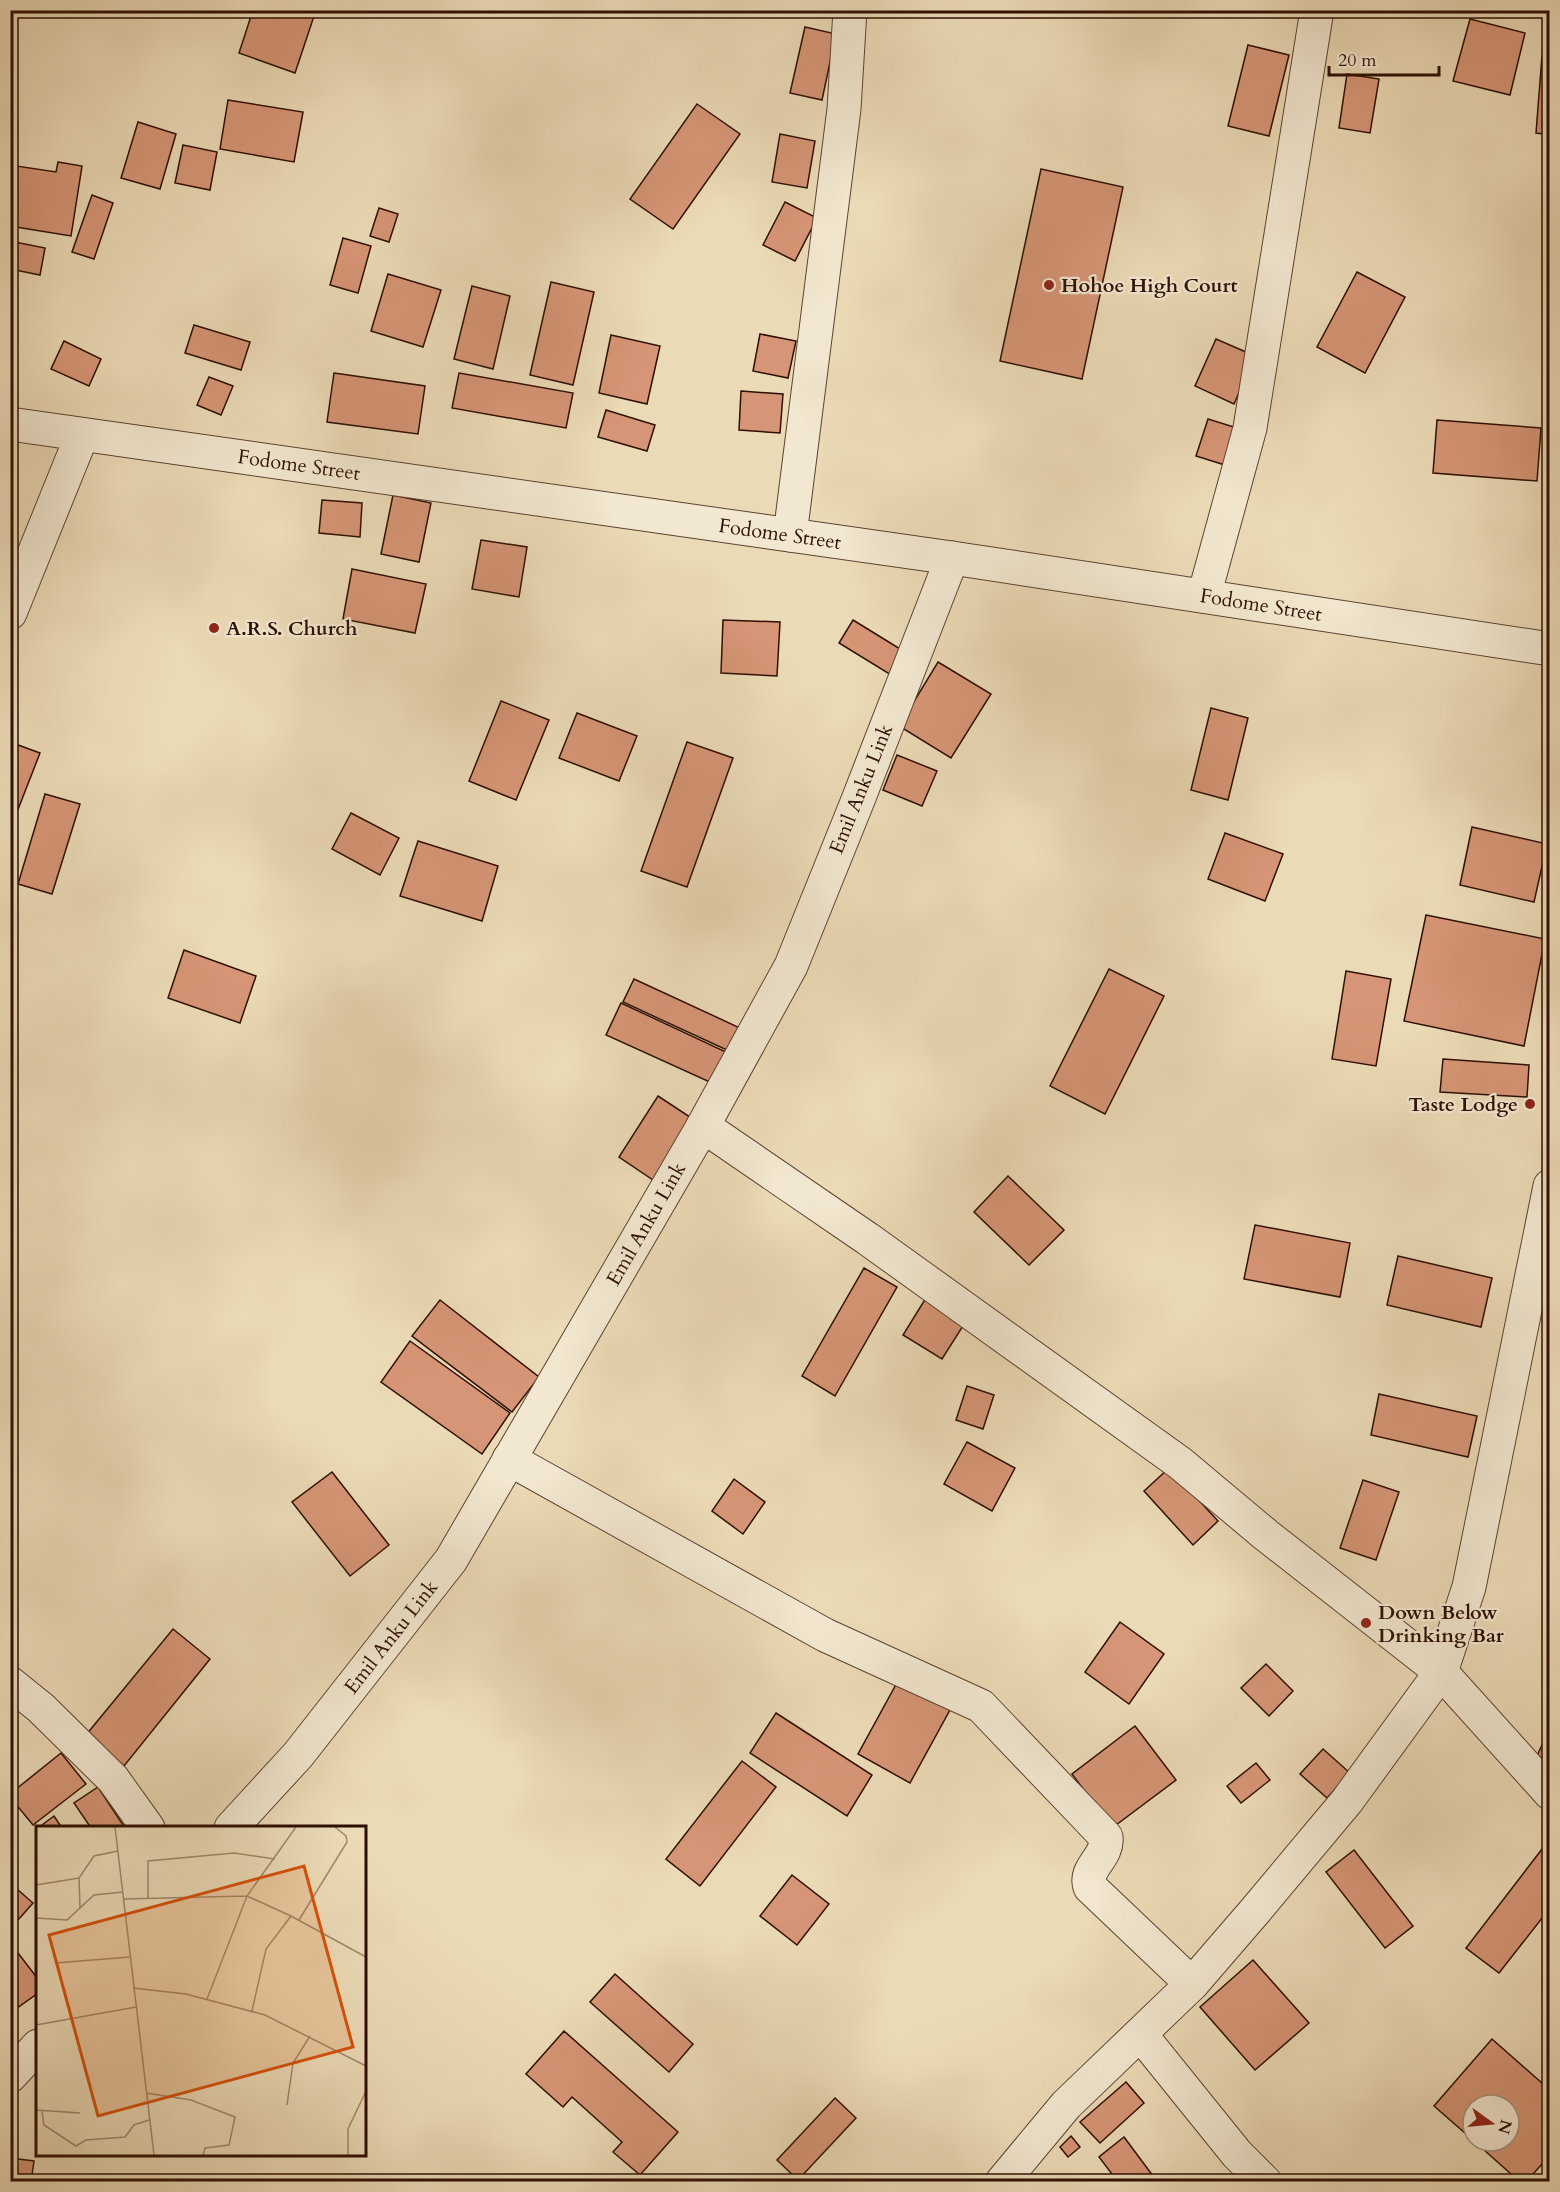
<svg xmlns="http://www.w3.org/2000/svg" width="1560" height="2192" viewBox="0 0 1560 2192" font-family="Cardo,serif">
<rect width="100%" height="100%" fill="#ebdab6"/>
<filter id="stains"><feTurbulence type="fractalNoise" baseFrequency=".00333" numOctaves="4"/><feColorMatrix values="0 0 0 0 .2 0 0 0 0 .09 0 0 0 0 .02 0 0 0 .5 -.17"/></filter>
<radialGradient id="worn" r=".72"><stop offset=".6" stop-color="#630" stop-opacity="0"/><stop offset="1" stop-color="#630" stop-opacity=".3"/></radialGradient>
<g fill="#d69576" stroke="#2e0f03" stroke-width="1.5">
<path d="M 253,10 L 316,10 L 295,73 L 239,53 Z"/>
<path d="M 1470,19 L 1525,33 L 1510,95 L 1453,81 Z"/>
<path d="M 805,27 L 836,34 L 822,100 L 790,93 Z"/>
<path d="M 1248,45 L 1289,55 L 1269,136 L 1228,126 Z"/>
<path d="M 1542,56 L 1550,57 L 1550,135 L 1536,133 Z"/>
<path d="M 1347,74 L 1379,79 L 1370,133 L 1339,128 Z"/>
<path d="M 228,100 L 303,112 L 294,162 L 220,149 Z"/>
<path d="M 697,104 L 740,134 L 673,229 L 630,199 Z"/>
<path d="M 138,122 L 176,134 L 160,189 L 121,178 Z"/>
<path d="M 780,134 L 815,141 L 807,188 L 772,182 Z"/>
<path d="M 183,145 L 217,152 L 210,190 L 175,183 Z"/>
<path d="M 58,162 L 82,166 L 71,236 L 10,226 L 10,165 L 56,172 Z"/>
<path d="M 1041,169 L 1123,187 L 1082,379 L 1000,361 Z"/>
<path d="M 92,195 L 113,203 L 94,259 L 72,252 Z"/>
<path d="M 785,202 L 817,218 L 795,261 L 763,245 Z"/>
<path d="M 379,208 L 398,214 L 389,242 L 370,236 Z"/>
<path d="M 343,238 L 371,246 L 358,293 L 330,285 Z"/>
<path d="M 10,241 L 45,248 L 40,275 L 10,269 Z"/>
<path d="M 1357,272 L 1405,297 L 1365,373 L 1317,347 Z"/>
<path d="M 388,274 L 441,290 L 423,347 L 371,331 Z"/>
<path d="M 551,282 L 594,292 L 573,385 L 530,375 Z"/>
<path d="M 472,286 L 510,296 L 493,369 L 454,359 Z"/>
<path d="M 194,325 L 250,342 L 241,370 L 185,353 Z"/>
<path d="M 760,334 L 796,341 L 788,378 L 753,371 Z"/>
<path d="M 611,335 L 660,346 L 647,404 L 599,393 Z"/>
<path d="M 1216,339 L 1255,356 L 1234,404 L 1195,386 Z"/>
<path d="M 64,341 L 101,359 L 89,386 L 51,369 Z"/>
<path d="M 334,373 L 425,386 L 418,434 L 327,422 Z"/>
<path d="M 459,373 L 573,393 L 566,428 L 452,408 Z"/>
<path d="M 209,377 L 233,386 L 221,415 L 197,405 Z"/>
<path d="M 741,391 L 783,394 L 780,433 L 739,430 Z"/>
<path d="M 606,410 L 655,425 L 647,451 L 598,437 Z"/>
<path d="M 1208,419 L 1237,428 L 1225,465 L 1196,456 Z"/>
<path d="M 1437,420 L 1541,428 L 1537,481 L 1433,473 Z"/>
<path d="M 393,495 L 431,503 L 419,562 L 381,554 Z"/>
<path d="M 322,500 L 362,503 L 360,537 L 319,533 Z"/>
<path d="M 481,540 L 527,547 L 519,597 L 472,589 Z"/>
<path d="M 352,569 L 426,584 L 415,633 L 343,619 Z"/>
<path d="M 723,620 L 780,622 L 777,676 L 721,673 Z"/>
<path d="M 853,620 L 910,655 L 896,678 L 839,643 Z"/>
<path d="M 938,662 L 991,694 L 951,758 L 899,726 Z"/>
<path d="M 501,701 L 549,720 L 516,800 L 469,781 Z"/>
<path d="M 1211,708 L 1248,718 L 1228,800 L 1191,790 Z"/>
<path d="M 577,713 L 637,736 L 619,781 L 559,758 Z"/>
<path d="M 10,742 L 40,753 L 10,830 Z"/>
<path d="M 687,742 L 733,758 L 687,887 L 641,871 Z"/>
<path d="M 897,755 L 937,771 L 922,806 L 883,790 Z"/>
<path d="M 45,794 L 80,804 L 52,894 L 18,884 Z"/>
<path d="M 351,813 L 399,838 L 380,875 L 332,849 Z"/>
<path d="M 1472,827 L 1547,844 L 1534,902 L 1460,885 Z"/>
<path d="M 1225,833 L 1283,854 L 1265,901 L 1208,879 Z"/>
<path d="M 418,841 L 498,866 L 482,921 L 400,896 Z"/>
<path d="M 1426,915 L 1545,939 L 1524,1046 L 1404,1021 Z"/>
<path d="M 184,950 L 256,976 L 240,1023 L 168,998 Z"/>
<path d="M 1109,969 L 1164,996 L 1105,1114 L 1050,1086 Z"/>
<path d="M 1346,971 L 1391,979 L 1376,1066 L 1332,1059 Z"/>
<path d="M 634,979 L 740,1028 L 729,1051 L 623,1002 Z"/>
<path d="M 621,1003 L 726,1052 L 712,1083 L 606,1035 Z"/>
<path d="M 1443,1059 L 1529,1065 L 1527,1097 L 1440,1092 Z"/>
<path d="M 658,1096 L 696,1121 L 656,1182 L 619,1157 Z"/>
<path d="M 1008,1176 L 1064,1230 L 1029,1265 L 974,1212 Z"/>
<path d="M 1255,1225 L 1350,1243 L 1340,1297 L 1244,1279 Z"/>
<path d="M 1398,1256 L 1492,1278 L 1481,1327 L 1387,1305 Z"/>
<path d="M 864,1268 L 897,1287 L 835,1396 L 802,1376 Z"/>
<path d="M 929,1293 L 968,1318 L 942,1359 L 903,1335 Z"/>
<path d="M 440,1300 L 539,1377 L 512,1412 L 412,1336 Z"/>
<path d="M 410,1341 L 510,1413 L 482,1454 L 381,1382 Z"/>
<path d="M 967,1386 L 994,1395 L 983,1429 L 956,1420 Z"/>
<path d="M 1379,1394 L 1477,1416 L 1468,1457 L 1371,1435 Z"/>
<path d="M 967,1442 L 1015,1468 L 992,1511 L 944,1484 Z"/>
<path d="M 1169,1468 L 1218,1521 L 1193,1545 L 1144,1491 Z"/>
<path d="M 332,1472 L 389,1545 L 350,1576 L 292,1502 Z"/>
<path d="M 734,1479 L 765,1502 L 743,1534 L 712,1511 Z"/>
<path d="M 1363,1480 L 1399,1492 L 1376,1560 L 1340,1548 Z"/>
<path d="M 1120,1622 L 1164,1654 L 1129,1704 L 1085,1672 Z"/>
<path d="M 173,1629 L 210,1659 L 124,1766 L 86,1735 Z"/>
<path d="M 1266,1664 L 1293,1691 L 1269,1716 L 1241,1688 Z"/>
<path d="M 899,1679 L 951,1708 L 910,1783 L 858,1754 Z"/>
<path d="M 776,1713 L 872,1775 L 847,1816 L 750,1753 Z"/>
<path d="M 1135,1726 L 1176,1780 L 1112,1828 L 1072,1774 Z"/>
<path d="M 1550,1727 L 1550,1761 L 1537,1756 Z"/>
<path d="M 1323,1749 L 1350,1773 L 1327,1798 L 1300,1774 Z"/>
<path d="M 61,1753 L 86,1784 L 33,1825 L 10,1797 L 10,1794 Z"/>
<path d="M 742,1761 L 776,1787 L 700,1886 L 666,1859 Z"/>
<path d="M 1256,1763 L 1270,1780 L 1241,1803 L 1227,1786 Z"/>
<path d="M 98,1787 L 125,1828 L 91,1828 L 74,1803 Z"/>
<path d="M 54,1816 L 62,1828 L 38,1828 Z"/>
<path d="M 1549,1840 L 1550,1908 L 1499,1973 L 1466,1948 Z"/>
<path d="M 1354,1850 L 1413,1926 L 1385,1948 L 1326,1872 Z"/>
<path d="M 792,1875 L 829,1904 L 797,1945 L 760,1916 Z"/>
<path d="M 10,1883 L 33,1903 L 11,1928 L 10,1927 Z"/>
<path d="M 18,1953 L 38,1979 L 38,1993 L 10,2013 L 10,1959 Z"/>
<path d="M 1253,1960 L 1309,2023 L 1255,2070 L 1200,2007 Z"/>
<path d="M 615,1974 L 693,2044 L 669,2072 L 590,2002 Z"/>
<path d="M 564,2031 L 678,2132 L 640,2175 L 613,2152 L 622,2142 L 572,2097 L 563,2107 L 526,2074 Z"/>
<path d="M 1492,2039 L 1550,2090 L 1550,2155 L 1526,2182 L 1520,2182 L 1474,2141 L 1509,2141 L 1509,2105 L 1473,2105 L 1473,2140 L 1434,2106 Z"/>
<path d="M 1126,2082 L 1144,2103 L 1100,2143 L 1080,2122 Z"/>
<path d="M 835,2098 L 856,2118 L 798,2180 L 777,2160 Z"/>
<path d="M 1071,2136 L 1080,2147 L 1068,2157 L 1060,2147 Z"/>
<path d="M 1124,2137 L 1156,2180 L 1154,2182 L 1118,2182 L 1099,2157 Z"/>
<path d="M 10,2158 L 34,2161 L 31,2182 L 10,2182 Z"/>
</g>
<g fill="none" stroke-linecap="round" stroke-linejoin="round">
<g stroke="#5d4230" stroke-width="35">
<g id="minor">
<path d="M 790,535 L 844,109 L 850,10"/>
<path d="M 1204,596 L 1250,428 L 1317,10"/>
<path d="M 10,613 L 82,435"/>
<path d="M 703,1126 L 868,1239 L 1180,1463 L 1266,1535 L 1441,1672 L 1550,1793"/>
<path d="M 509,1459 L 825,1635 L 981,1706 L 1106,1837 C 1109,1857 1083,1868 1090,1887 L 1192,1984"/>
<path d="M 10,1683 L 41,1708 L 113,1779 L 148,1828"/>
<path d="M 231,1828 L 298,1755 L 451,1560 L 703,1126 L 791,966 L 858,800 L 952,558"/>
<path d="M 1141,2035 L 1237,2154 L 1265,2182"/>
<path d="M 10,2076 L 38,2046"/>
<path d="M 1002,2182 L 1066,2105 L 1192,1984 L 1255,1911 L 1347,1801 L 1441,1672 L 1469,1587 L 1550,1186"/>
</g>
</g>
<g stroke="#5d4230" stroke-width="35">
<path id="tertiary" d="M 10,424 L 952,558 L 1550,649"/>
</g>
<use href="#minor" stroke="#f2e7d0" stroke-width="33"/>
<use href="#tertiary" stroke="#f2e7d0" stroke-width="33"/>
</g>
<g fill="#8f2418" stroke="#f2e7d0" stroke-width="2">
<circle cx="1049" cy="285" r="6"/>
<circle cx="214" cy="628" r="6"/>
<circle cx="1530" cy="1104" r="6"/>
<circle cx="1366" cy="1623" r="6"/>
</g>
<g text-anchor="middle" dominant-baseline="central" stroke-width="4.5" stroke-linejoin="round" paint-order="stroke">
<g font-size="20" font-weight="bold" fill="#2e0f03" stroke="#f2e7d0" text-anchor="start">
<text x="1061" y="285">Hohoe High Court</text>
<text x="226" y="628">A.R.S. Church</text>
<text x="1518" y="1104" text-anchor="end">Taste Lodge</text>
<text x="1378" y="1612">Down Below<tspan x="1378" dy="23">Drinking Bar</tspan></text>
</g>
<g font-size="20" fill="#2e0f03" stroke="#f2e7d0">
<text transform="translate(299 465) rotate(8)">Fodome Street</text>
<text transform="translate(780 534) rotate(8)">Fodome Street</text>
<text transform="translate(1261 605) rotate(9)">Fodome Street</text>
<text transform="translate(861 789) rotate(-68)">Emil Anku Link</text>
<text transform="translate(646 1224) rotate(-60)">Emil Anku Link</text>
<text transform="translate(391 1637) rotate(-52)">Emil Anku Link</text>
</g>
</g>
<g transform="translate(36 1826)">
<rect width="330" height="330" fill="#ebdab6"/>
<path fill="none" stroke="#9f896e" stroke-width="1.5" d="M 79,1 L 118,329M 0,59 L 43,52M 87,73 L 211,70 L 255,90 L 330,131M 112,73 L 112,35 L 198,27 L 239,33M 44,82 L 43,52 L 58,30 L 82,25M 0,92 L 31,94 L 58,69 L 87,66M 263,94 L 311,16 L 310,10 L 299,1M 19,137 L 94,131M 97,162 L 150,168 L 229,189 L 330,240M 171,173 L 211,70 L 260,1M 216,185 L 230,123 L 255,90M 0,199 L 100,181M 110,267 L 155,274 L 199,291 L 193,319 L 169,322 L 167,329M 251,279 L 257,237 L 274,210M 0,284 L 44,287M 6,285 L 8,299 L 40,320 L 50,314 L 89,311 L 98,299 L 113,294M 312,329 L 312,303 L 330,265"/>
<path fill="#d5520b" fill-opacity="0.15" stroke="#d5520b" stroke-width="3" d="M 268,40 L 317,221 L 62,290 L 13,109 Z"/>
<rect width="330" height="330" fill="none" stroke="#2e0f03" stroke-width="3"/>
</g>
<rect width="1560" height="2192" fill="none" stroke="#ebdab6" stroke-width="36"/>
<rect x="12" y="12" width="1536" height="2168" fill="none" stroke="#2e0f03" stroke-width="3"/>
<rect x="18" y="18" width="1524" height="2156" fill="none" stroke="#2e0f03" stroke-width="1.5"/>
<g transform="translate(1491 2123) rotate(105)"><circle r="28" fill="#f2e7d0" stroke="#a4917e" stroke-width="1.5"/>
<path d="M0-4.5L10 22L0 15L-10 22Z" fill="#8f2418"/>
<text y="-9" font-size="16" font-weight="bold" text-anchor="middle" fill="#2e0f03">N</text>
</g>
<path d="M1329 66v9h110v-9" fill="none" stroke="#2e0f03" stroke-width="3"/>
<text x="1338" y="66" font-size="18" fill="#2e0f03" stroke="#f2e7d0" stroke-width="4.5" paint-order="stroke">20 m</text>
<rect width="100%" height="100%" filter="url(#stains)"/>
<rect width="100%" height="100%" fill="url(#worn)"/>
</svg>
